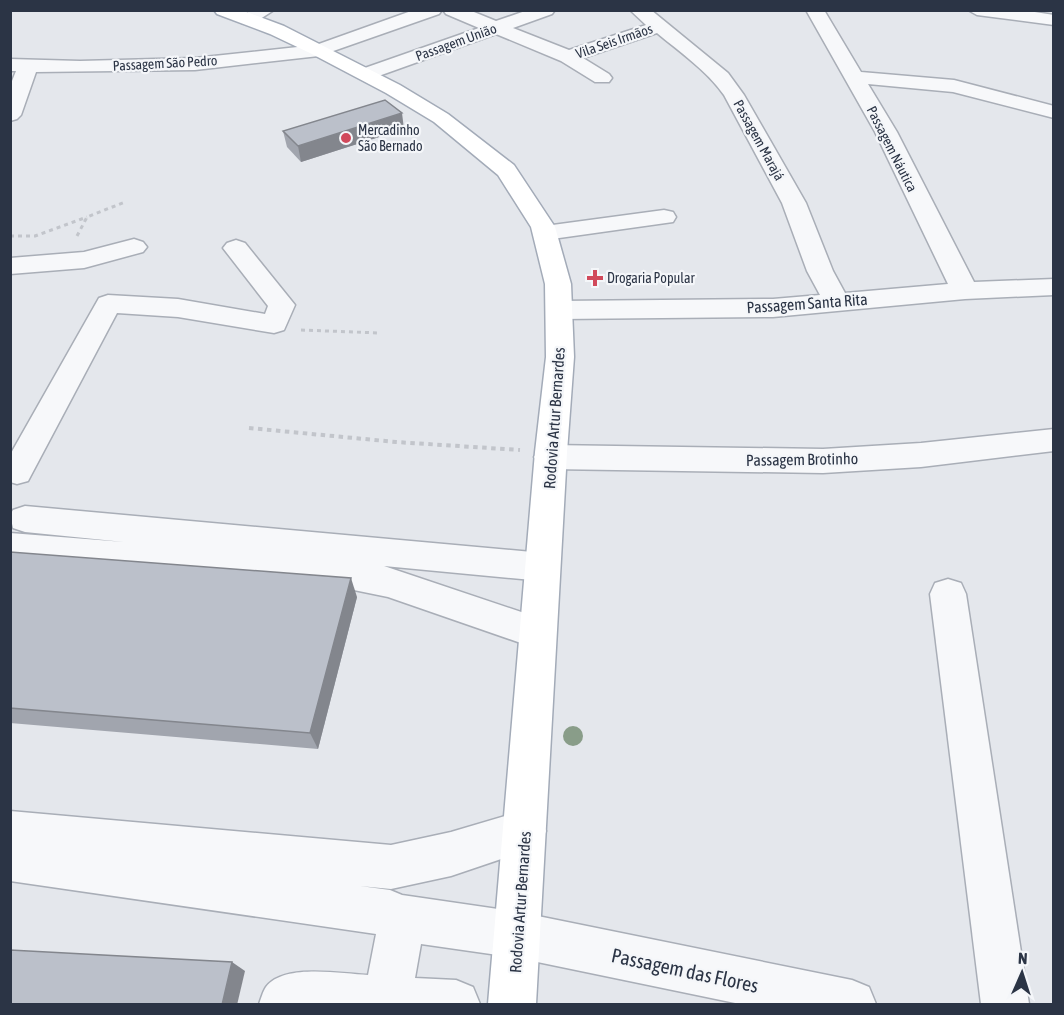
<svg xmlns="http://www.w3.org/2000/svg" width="1064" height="1015" viewBox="0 0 1064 1015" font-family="'Asap Condensed',sans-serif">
<rect width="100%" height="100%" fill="#e4e7ec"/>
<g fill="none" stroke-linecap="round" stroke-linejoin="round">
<g stroke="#a9aeb7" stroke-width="3">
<g id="minor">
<path d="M 251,10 L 274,10 L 254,23 L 242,23 L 239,19 Z"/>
<path d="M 414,10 L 442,10 L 439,14 L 319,56 L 195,70 L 36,72 L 21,115 L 17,119 L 10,121 L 10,86 L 16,71 L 10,71 L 10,59 L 80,61 L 195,58 L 316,45 Z"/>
<path d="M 443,10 L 469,10 L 496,21 L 528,10 L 555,10 L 552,14 L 513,28 L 569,50 L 646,25 L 630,10 L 651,10 L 728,73 L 744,95 L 806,203 L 833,271 L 845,293 L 948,284 L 875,132 L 806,10 L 824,10 L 861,72 L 954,80 L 1054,106 L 1054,118 L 953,92 L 868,84 L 897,132 L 974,282 L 1054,279 L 1054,295 L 965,299 L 773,317 L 560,319 L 550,316 L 547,310 L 550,304 L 560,301 L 773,299 L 820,295 L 807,271 L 782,203 L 724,95 C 706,70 681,53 657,33 L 583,58 L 609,74 L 612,78 L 609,82 L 595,82 L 561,61 L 496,34 L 373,78 L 359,78 L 356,74 L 359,70 L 479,28 L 446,14 Z"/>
<path d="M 968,10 L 1022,10 L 1054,15 L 1054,25 L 977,15 Z"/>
<path d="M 664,210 L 673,212 L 676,217 L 673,222 L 545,240 L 536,238 L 533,233 L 536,228 L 545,226 Z"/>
<path d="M 134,239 L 143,242 L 147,247 L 143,252 L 84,268 L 10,274 L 10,258 L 84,252 Z"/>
<path d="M 236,240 L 245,243 L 295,305 L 284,330 L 274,333 L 178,317 L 117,313 L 28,481 L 17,484 L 10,482 L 10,455 L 99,298 L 108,295 L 178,299 L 265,314 L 268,306 L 223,248 L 227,243 Z"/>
<path d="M 1054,429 L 1054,451 L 921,467 L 823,473 L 550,469 L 539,465 L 534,457 L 539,449 L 550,445 L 823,449 L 921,443 Z"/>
<path d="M 25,506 L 543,553 L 555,557 L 560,567 L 555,577 L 543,581 L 384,566 L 551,622 L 556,633 L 551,644 L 538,649 L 388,597 L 344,588 L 10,561 L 10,533 L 124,542 L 25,532 L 13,528 L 10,515 L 13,510 Z"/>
<path d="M 948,579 L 961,583 L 966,594 L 1029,1004 L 981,1004 L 930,594 L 935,583 Z"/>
<path d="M 525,810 L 540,816 L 546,831 L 540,846 L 451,876 L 391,889 L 360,886 L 390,890 L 402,895 L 518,912 L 852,980 L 869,987 L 876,1004 L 740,1004 L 518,958 L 421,944 L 415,978 L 456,980 L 473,987 L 480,1004 L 259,1004 C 261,999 263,991 266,987 C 284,963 342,974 368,975 L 376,934 L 10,881 L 10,811 L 391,845 L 451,832 Z"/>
</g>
</g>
<g stroke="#a3abb8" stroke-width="3">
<path id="major" d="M 214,10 L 241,10 L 284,26 L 400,85 L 448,114 L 514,165 L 555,227 L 571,284 L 574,357 L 567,452 L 536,1004 L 488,1004 L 535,452 L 546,357 L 545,284 L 531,227 L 498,175 L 434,122 L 386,93 L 312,54 L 270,34 L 217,14 Z"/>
</g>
<g stroke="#c2c5cb" stroke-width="3" stroke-dasharray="4 4" stroke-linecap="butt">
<path d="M 10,236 L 35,236 L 87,217"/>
<path d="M 77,236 L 87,217 L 125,202"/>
<path d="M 301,330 L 380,333"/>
</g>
<path stroke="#c2c5cb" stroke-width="4" stroke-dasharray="4.5 4.5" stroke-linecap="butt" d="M 249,428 L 396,442 L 520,450"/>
<use href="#minor" fill="#f7f8fa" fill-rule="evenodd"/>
<use href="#major" fill="#fff" fill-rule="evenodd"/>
</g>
<circle fill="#899d89" cx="573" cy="736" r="10"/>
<g fill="#a1a5ae">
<path d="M 404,129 L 301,162 L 287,147 L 283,131 Z"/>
<path d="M 10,552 L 357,597 L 318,749 L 10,723 Z"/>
</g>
<g fill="#83868d">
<path d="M 402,113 L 404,129 L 301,162 L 298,146 Z"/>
<path d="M 351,578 L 357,597 L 318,749 L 310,733 Z"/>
<path d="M 232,962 L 245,971 L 237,1005 L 222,1005 Z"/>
</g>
<g fill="#bbc0ca" stroke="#83868d" stroke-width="1.5">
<path d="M 385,100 L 402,113 L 298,146 L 283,131 Z"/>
<path d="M 10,552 L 351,578 L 310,733 L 10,708 Z"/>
<path d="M 10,950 L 232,962 L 222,1005 L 10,1005 Z"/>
</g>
<g fill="#d1495b" stroke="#f4f6f9" stroke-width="2">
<circle cx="346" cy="138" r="6"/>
<path d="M592 269h6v6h6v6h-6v6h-6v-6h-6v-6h6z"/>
</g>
<g text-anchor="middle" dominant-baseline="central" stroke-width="4.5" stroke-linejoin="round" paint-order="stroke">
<g font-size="14" fill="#2b3445" stroke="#f4f6f9">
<text transform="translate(614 41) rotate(-19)">Vila Seis Irmãos</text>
<text transform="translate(456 42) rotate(-20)">Passagem União</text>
<text transform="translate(165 63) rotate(-3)">Passagem São Pedro</text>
<text transform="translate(759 140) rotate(61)">Passagem Marajá</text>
<text transform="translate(892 149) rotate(63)">Passagem Náutica</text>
</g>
<g font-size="14" fill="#2b3445" stroke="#f4f6f9" text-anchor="start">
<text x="358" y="130">Mercadinho<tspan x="358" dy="16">São Bernado</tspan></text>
<text x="607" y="278">Drogaria Popular</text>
</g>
<g font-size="16" fill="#2b3445" stroke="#f4f6f9">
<text transform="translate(807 303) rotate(-4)">Passagem Santa Rita</text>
<text transform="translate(554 418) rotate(-86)">Rodovia Artur Bernardes</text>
<text transform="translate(802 459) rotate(-1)">Passagem Brotinho</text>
<text transform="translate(520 902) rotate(-86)">Rodovia Artur Bernardes</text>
</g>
<g font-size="20" fill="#2b3445" stroke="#f4f6f9">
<text transform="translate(685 970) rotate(12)">Passagem das Flores</text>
</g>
</g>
<rect width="1064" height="1015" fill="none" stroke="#2b3445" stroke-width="24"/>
<g transform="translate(1022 973) rotate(3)" stroke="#f4f6f9" stroke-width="4.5" paint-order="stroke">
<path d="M0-4.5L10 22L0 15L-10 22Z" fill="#2b3445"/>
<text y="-9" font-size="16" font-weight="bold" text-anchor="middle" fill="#2b3445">N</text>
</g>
</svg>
